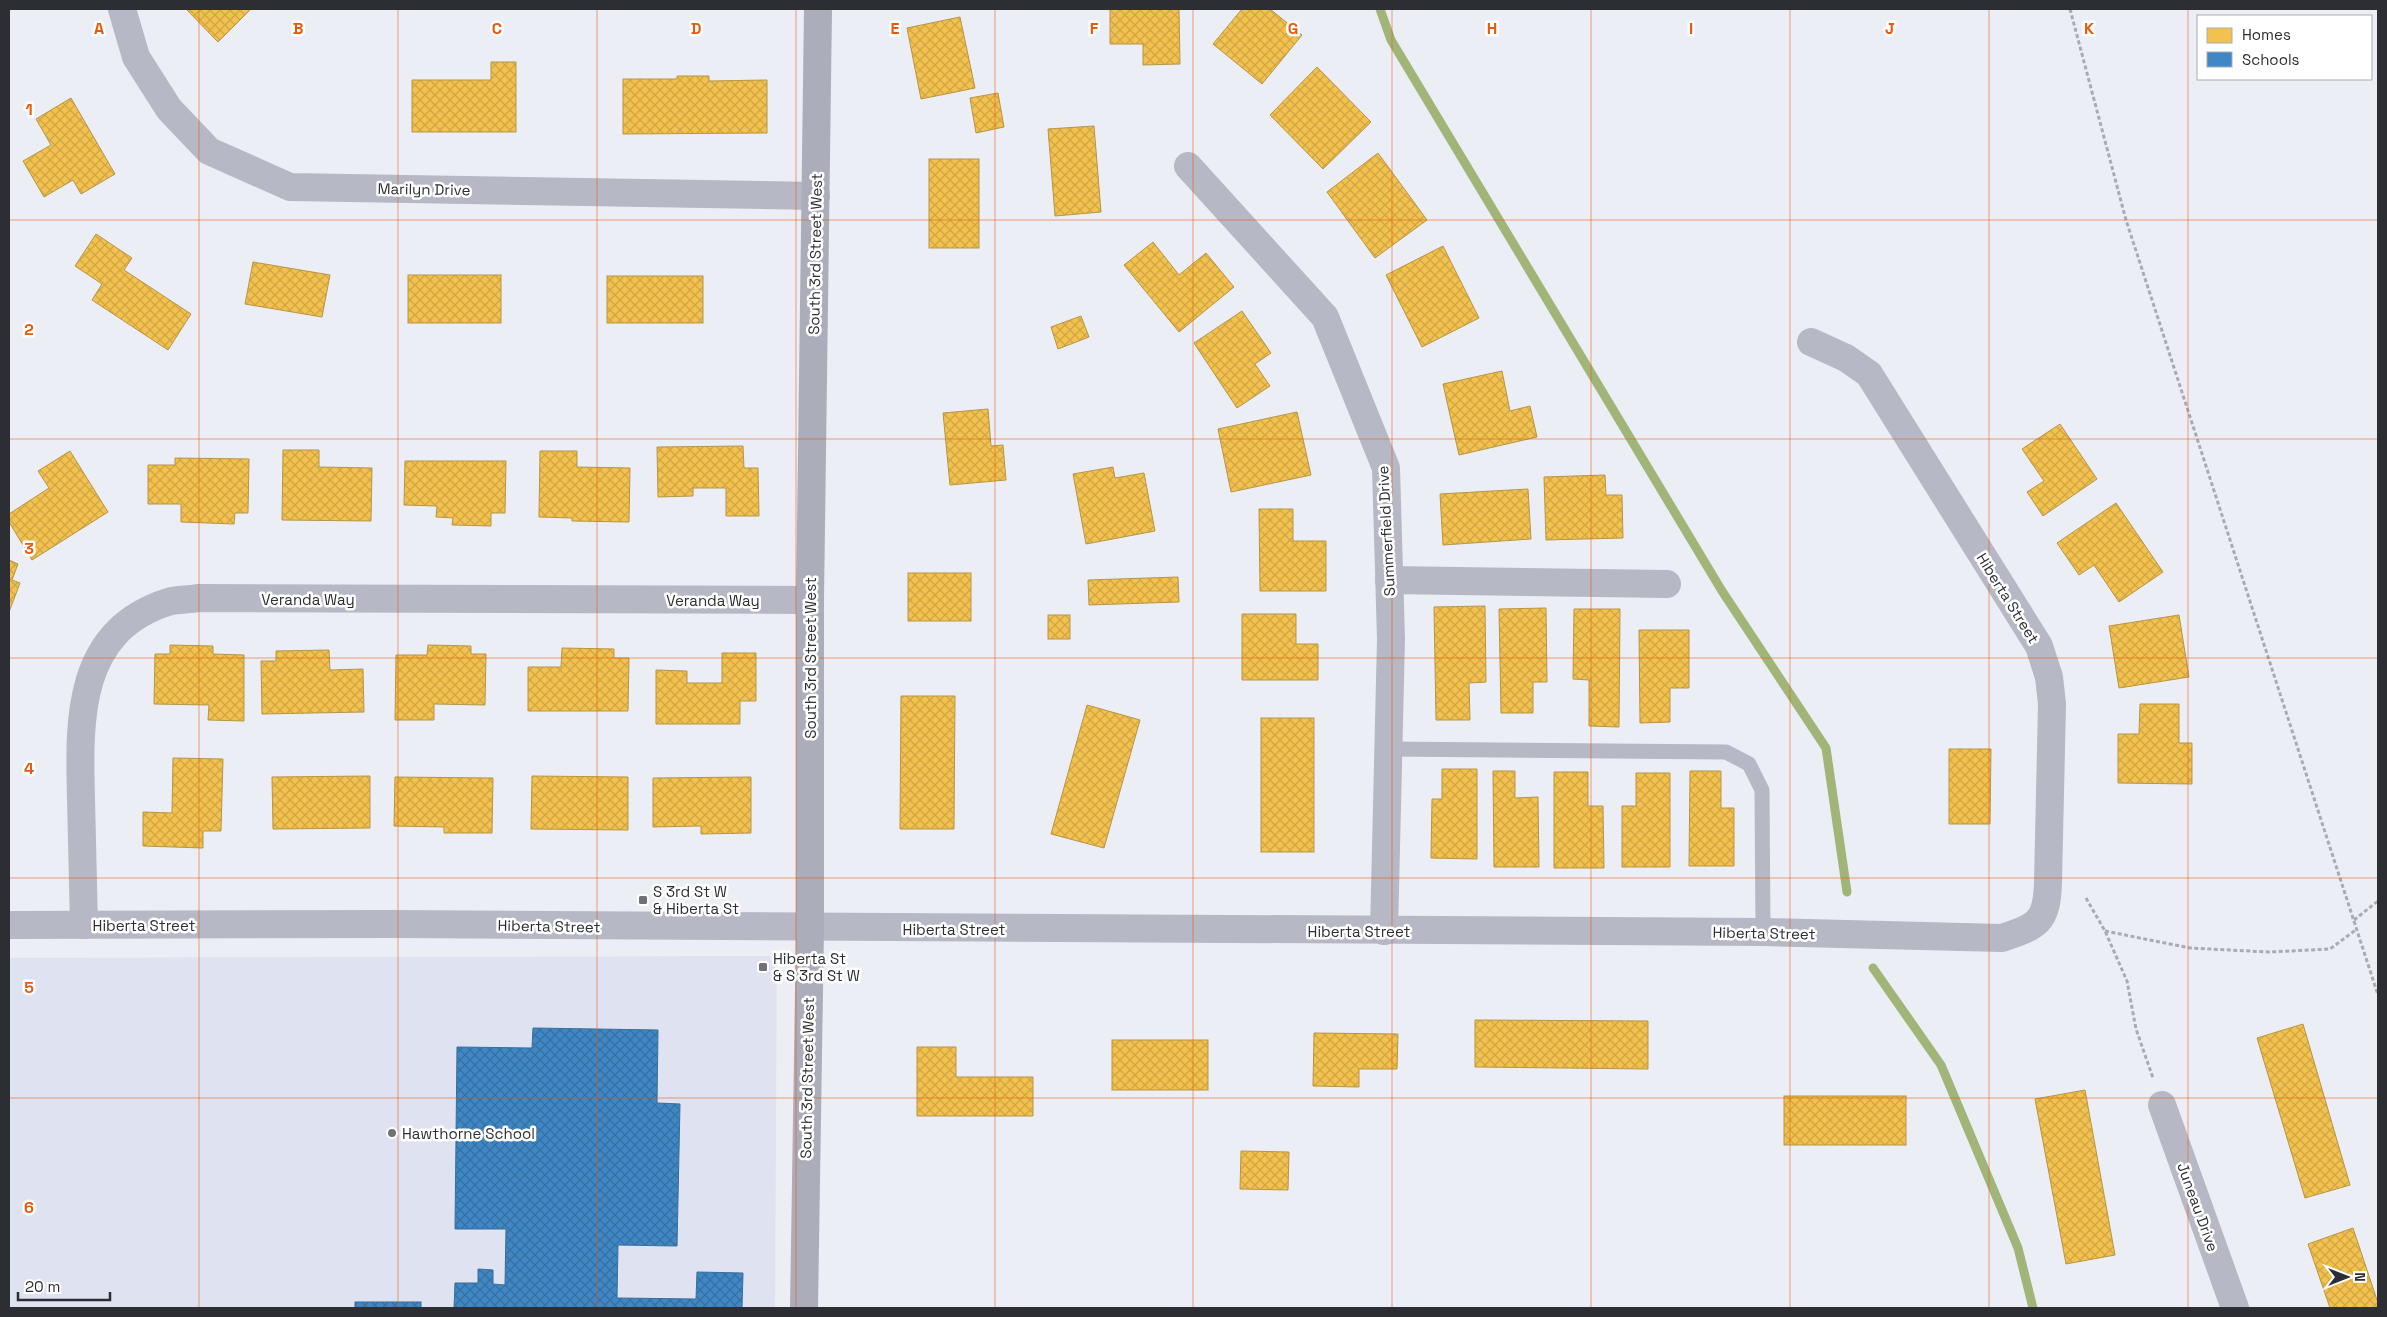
<svg xmlns="http://www.w3.org/2000/svg" width="2387" height="1317" viewBox="0 0 2387 1317" font-family="'Space Grotesk',sans-serif">
<defs>
<pattern id="homes-cross-hatch" width="8" height="8" patternUnits="userSpaceOnUse" patternTransform="scale(1.25)"><rect width="8" height="8" fill="#f2c14e"/><path d="M0 0l8 8M0 8l8-8" fill="none" stroke="#d0a645"/></pattern>
<pattern id="schools-cross-hatch" width="8" height="8" patternUnits="userSpaceOnUse" patternTransform="scale(1.25)"><rect width="8" height="8" fill="#3f88c5"/><path d="M0 0l8 8M0 8l8-8" fill="none" stroke="#3570a1"/></pattern>
</defs>
<rect width="100%" height="100%" fill="#eceef6"/>
<path fill="#dfe2f0" d="M 777,956 L 775,1308 L 9,1308 L 9,958 Z"/>
<g fill="url(#homes-cross-hatch)" stroke="#b79546">
<path d="M 186,9 L 251,9 L 218,42 Z"/>
<path d="M 1110,9 L 1179,9 L 1180,64 L 1143,65 L 1143,44 L 1110,44 Z"/>
<path d="M 1242,9 L 1270,9 L 1302,35 L 1262,84 L 1213,44 Z"/>
<path d="M 960,17 L 975,88 L 921,99 L 907,28 Z"/>
<path d="M 491,62 L 516,62 L 516,132 L 412,132 L 412,80 L 491,80 Z"/>
<path d="M 1317,67 L 1371,122 L 1323,169 L 1270,115 Z"/>
<path d="M 677,76 L 709,76 L 709,81 L 767,80 L 767,133 L 623,134 L 623,79 L 677,79 Z"/>
<path d="M 998,93 L 1004,127 L 976,133 L 970,98 Z"/>
<path d="M 71,98 L 115,174 L 81,194 L 73,180 L 44,197 L 23,161 L 51,145 L 36,119 Z"/>
<path d="M 1094,126 L 1101,212 L 1055,216 L 1048,129 Z"/>
<path d="M 1378,153 L 1427,220 L 1375,258 L 1327,192 Z"/>
<rect x="929" y="159" width="50" height="89"/>
<path d="M 96,234 L 132,258 L 124,270 L 191,314 L 168,350 L 92,300 L 102,284 L 75,266 Z"/>
<path d="M 1153,242 L 1179,275 L 1206,253 L 1234,287 L 1179,332 L 1124,265 Z"/>
<path d="M 1443,246 L 1479,318 L 1422,347 L 1386,275 Z"/>
<path d="M 253,262 L 330,275 L 322,317 L 245,304 Z"/>
<rect x="408" y="275" width="93" height="48"/>
<rect x="607" y="276" width="96" height="47"/>
<path d="M 1242,311 L 1271,353 L 1255,364 L 1270,386 L 1237,408 L 1194,343 Z"/>
<path d="M 1081,316 L 1089,337 L 1058,349 L 1051,327 Z"/>
<path d="M 1502,371 L 1510,411 L 1530,406 L 1537,437 L 1459,455 L 1443,384 Z"/>
<path d="M 988,409 L 991,446 L 1003,445 L 1006,480 L 950,485 L 943,413 Z"/>
<path d="M 1297,412 L 1311,475 L 1231,492 L 1218,429 Z"/>
<path d="M 2060,424 L 2097,479 L 2043,516 L 2027,492 L 2044,481 L 2022,449 Z"/>
<path d="M 743,446 L 744,468 L 758,468 L 759,516 L 726,516 L 726,488 L 693,488 L 693,496 L 658,497 L 657,447 Z"/>
<path d="M 283,450 L 319,450 L 319,467 L 372,468 L 371,521 L 282,520 Z"/>
<path d="M 70,451 L 108,512 L 32,560 L 9,522 L 9,514 L 49,488 L 38,471 Z"/>
<path d="M 540,451 L 577,451 L 577,467 L 630,468 L 629,522 L 572,521 L 572,518 L 539,517 Z"/>
<path d="M 175,458 L 249,459 L 248,513 L 235,513 L 234,524 L 181,522 L 181,504 L 148,504 L 148,465 L 175,465 Z"/>
<path d="M 405,461 L 506,461 L 505,513 L 491,513 L 491,526 L 452,525 L 453,518 L 436,517 L 437,506 L 404,505 Z"/>
<path d="M 1113,467 L 1115,478 L 1144,473 L 1155,531 L 1086,544 L 1073,474 Z"/>
<path d="M 1605,475 L 1606,495 L 1622,495 L 1623,538 L 1546,540 L 1544,477 Z"/>
<path d="M 1528,489 L 1531,539 L 1443,545 L 1440,494 Z"/>
<path d="M 2116,503 L 2163,572 L 2119,602 L 2094,565 L 2079,575 L 2057,543 Z"/>
<path d="M 1259,509 L 1293,509 L 1293,541 L 1326,541 L 1326,591 L 1260,591 Z"/>
<path d="M 9,560 L 18,564 L 12,580 L 20,583 L 9,612 Z"/>
<rect x="908" y="573" width="63" height="48"/>
<path d="M 1178,577 L 1179,602 L 1089,605 L 1088,580 Z"/>
<path d="M 1485,606 L 1486,682 L 1469,683 L 1470,720 L 1436,720 L 1434,607 Z"/>
<path d="M 1546,608 L 1547,682 L 1533,682 L 1533,713 L 1501,713 L 1499,609 Z"/>
<path d="M 1574,609 L 1620,609 L 1619,727 L 1589,726 L 1589,680 L 1573,679 Z"/>
<path d="M 1242,614 L 1296,614 L 1296,644 L 1318,644 L 1318,680 L 1242,680 Z"/>
<rect x="1048" y="615" width="22" height="24"/>
<path d="M 2179,615 L 2189,677 L 2119,688 L 2109,626 Z"/>
<path d="M 1639,630 L 1689,630 L 1689,688 L 1670,688 L 1670,722 L 1640,723 Z"/>
<path d="M 170,645 L 213,646 L 213,654 L 244,655 L 244,721 L 208,720 L 209,705 L 154,704 L 155,654 L 170,654 Z"/>
<path d="M 428,645 L 471,646 L 471,654 L 486,654 L 485,705 L 434,704 L 434,720 L 395,720 L 396,655 L 427,655 Z"/>
<path d="M 562,648 L 614,649 L 614,658 L 629,658 L 628,711 L 528,711 L 528,667 L 561,667 Z"/>
<path d="M 329,650 L 330,670 L 363,669 L 364,712 L 262,714 L 261,661 L 276,661 L 276,651 Z"/>
<path d="M 722,653 L 756,653 L 756,701 L 740,701 L 740,724 L 656,724 L 656,670 L 687,671 L 687,683 L 722,683 Z"/>
<path d="M 901,696 L 955,696 L 954,829 L 900,829 Z"/>
<path d="M 2140,704 L 2179,704 L 2179,743 L 2192,743 L 2192,784 L 2118,783 L 2118,734 L 2139,734 Z"/>
<path d="M 1087,705 L 1140,720 L 1104,848 L 1051,834 Z"/>
<rect x="1261" y="718" width="53" height="134"/>
<path d="M 1949,749 L 1991,749 L 1990,824 L 1949,824 Z"/>
<path d="M 173,758 L 223,759 L 221,831 L 203,831 L 203,848 L 143,846 L 143,812 L 172,813 Z"/>
<path d="M 1442,769 L 1477,769 L 1477,859 L 1431,858 L 1432,799 L 1442,799 Z"/>
<path d="M 1493,771 L 1515,771 L 1515,798 L 1538,797 L 1539,867 L 1494,867 Z"/>
<path d="M 1690,771 L 1721,771 L 1721,808 L 1734,808 L 1734,866 L 1689,866 Z"/>
<path d="M 1554,772 L 1588,772 L 1588,806 L 1603,806 L 1604,868 L 1554,868 Z"/>
<path d="M 1636,773 L 1670,773 L 1670,867 L 1622,867 L 1622,806 L 1636,806 Z"/>
<path d="M 370,776 L 370,828 L 273,829 L 272,777 Z"/>
<path d="M 532,776 L 628,777 L 628,830 L 531,829 Z"/>
<path d="M 395,777 L 493,778 L 492,833 L 444,833 L 444,827 L 394,826 Z"/>
<path d="M 751,777 L 751,833 L 701,834 L 701,826 L 653,827 L 653,778 Z"/>
<path d="M 1475,1020 L 1648,1021 L 1648,1069 L 1475,1067 Z"/>
<path d="M 2303,1024 L 2350,1185 L 2305,1198 L 2257,1038 Z"/>
<path d="M 1314,1033 L 1398,1034 L 1397,1069 L 1359,1069 L 1359,1087 L 1313,1086 Z"/>
<rect x="1112" y="1040" width="96" height="50"/>
<path d="M 917,1047 L 956,1047 L 956,1077 L 1033,1077 L 1033,1116 L 917,1116 Z"/>
<path d="M 2085,1090 L 2115,1255 L 2066,1264 L 2035,1099 Z"/>
<rect x="1784" y="1096" width="122" height="49"/>
<path d="M 1241,1151 L 1289,1152 L 1288,1190 L 1240,1189 Z"/>
<path d="M 2353,1228 L 2378,1303 L 2378,1308 L 2330,1308 L 2308,1244 Z"/>
</g>
<g fill="url(#schools-cross-hatch)" stroke="#3a6d99">
<path d="M 533,1028 L 658,1030 L 657,1103 L 680,1104 L 677,1246 L 618,1245 L 617,1298 L 696,1299 L 697,1272 L 743,1273 L 742,1308 L 454,1308 L 455,1283 L 478,1283 L 478,1269 L 493,1270 L 493,1284 L 505,1285 L 506,1229 L 455,1229 L 457,1047 L 532,1048 Z"/>
<rect x="355" y="1302" width="66" height="6"/>
</g>
<g fill="none" stroke-linecap="round" stroke-linejoin="round">
<g stroke="#a2b579" stroke-width="9">
<path d="M 1380,9 L 1391,40 L 1722,591 L 1826,748 L 1847,892"/>
<path d="M 1873,968 L 1941,1065 L 2018,1248 L 2033,1308"/>
</g>
<g stroke="#a9aab3" stroke-width="3" stroke-dasharray="4 2.5" stroke-linecap="butt">
<path d="M 2070,9 L 2126,220 L 2378,995"/>
<path d="M 2086,898 L 2105,931 L 2127,981 L 2136,1029 L 2153,1078"/>
<path d="M 2354,920 L 2378,901"/>
<path d="M 2105,931 L 2190,948 L 2269,952 L 2330,949 L 2357,929"/>
</g>
<path stroke="#b6b8c5" stroke-width="15" d="M 1388,749 L 1726,752 L 1749,764 L 1762,790 L 1763,932"/>
<g stroke="#b6b8c5" stroke-width="28">
<path d="M 122,9 L 136,57 L 169,109 L 209,151 L 290,187 L 816,196"/>
<path d="M 1188,166 L 1325,317 L 1386,468 L 1391,639 L 1384,931"/>
<path d="M 1389,580 L 1667,584"/>
<path d="M 9,925 L 393,924 L 1763,932 L 2002,938 C 2038,926 2047,922 2048,882 L 2052,704 L 2049,677 L 2039,646 L 1869,374 L 1846,358 L 1811,342"/>
<path d="M 84,925 C 83,883 82,841 81,799 C 79,720 76,631 168,602 C 177,599 188,600 198,598 L 810,600"/>
<path d="M 2162,1105 L 2235,1308"/>
</g>
<path stroke="#abadbb" stroke-width="28" d="M 804,1308 L 810,928 L 810,600 L 818,9"/>
</g>
<path fill="none" stroke="#e8590c" stroke-width="1" stroke-opacity="0.55" d="M 199,9 L 199,1308M 398,9 L 398,1308M 597,9 L 597,1308M 796,9 L 796,1308M 995,9 L 995,1308M 1193,9 L 1193,1308M 1392,9 L 1392,1308M 1591,9 L 1591,1308M 1790,9 L 1790,1308M 1989,9 L 1989,1308M 2188,9 L 2188,1308M 9,220 L 2378,220M 9,439 L 2378,439M 9,658 L 2378,658M 9,878 L 2378,878M 9,1098 L 2378,1098"/>
<g fill="#707177" stroke="#fff" stroke-width="2">
<rect x="638" y="895" width="10" height="10" rx="2.5"/>
<rect x="758" y="962" width="10" height="10" rx="2.5"/>
<circle cx="392" cy="1133" r="5"/>
</g>
<g text-anchor="middle" dominant-baseline="central" stroke-width="5" stroke-linejoin="round" paint-order="stroke">
<g font-size="15" fill="#2d2e33" stroke="#fff">
<text transform="translate(424 189) rotate(1)">Marilyn Drive</text>
<text transform="translate(815 254) rotate(-89)">South 3rd Street West</text>
<text transform="translate(1386 531) rotate(-93)">Summerfield Drive</text>
<text transform="translate(2008 598) rotate(58)">Hiberta Street</text>
<text x="308" y="599">Veranda Way</text>
<text x="713" y="600">Veranda Way</text>
<text transform="translate(810 658) rotate(-90)">South 3rd Street West</text>
<text x="144" y="925">Hiberta Street</text>
<text transform="translate(549 926) rotate(1)">Hiberta Street</text>
<text x="954" y="929">Hiberta Street</text>
<text x="1359" y="931">Hiberta Street</text>
<text transform="translate(1764 933) rotate(1)">Hiberta Street</text>
<text transform="translate(807 1078) rotate(-89)">South 3rd Street West</text>
<text transform="translate(2198 1207) rotate(70)">Juneau Drive</text>
</g>
<g font-size="15" fill="#2d2e33" stroke="#fff" text-anchor="start">
<text x="653" y="891">S 3rd St W<tspan x="653" dy="17">&amp; Hiberta St</tspan></text>
<text x="773" y="958">Hiberta St<tspan x="773" dy="17">&amp; S 3rd St W</tspan></text>
<text x="402" y="1133">Hawthorne School</text>
</g>
</g>
<g font-size="16" text-anchor="middle" font-weight="bold" fill="#e8590c" stroke="#fff" stroke-width="5" stroke-linejoin="round" paint-order="stroke">
<text x="99" y="34">A</text>
<text x="298" y="34">B</text>
<text x="497" y="34">C</text>
<text x="696" y="34">D</text>
<text x="895" y="34">E</text>
<text x="1094" y="34">F</text>
<text x="1293" y="34">G</text>
<text x="1492" y="34">H</text>
<text x="1691" y="34">I</text>
<text x="1890" y="34">J</text>
<text x="2089" y="34">K</text>
<text x="29" y="115">1</text>
<text x="29" y="335">2</text>
<text x="29" y="554">3</text>
<text x="29" y="774">4</text>
<text x="29" y="993">5</text>
<text x="29" y="1213">6</text>
</g>
<rect width="2387" height="1317" fill="none" stroke="#2d2e33" stroke-width="20"/>
<rect x="2197" y="15" width="175" height="65" fill="#ffffff" stroke="#ababad"/>
<rect x="2207" y="28" width="25" height="15" fill="#f2c14e" stroke="#ababad"/>
<text x="2242" y="40" font-size="15" fill="#2d2e33">Homes</text>
<rect x="2207" y="52" width="25" height="15" fill="#3f88c5" stroke="#ababad"/>
<text x="2242" y="65" font-size="15" fill="#2d2e33">Schools</text>
<g transform="translate(2347 1277) rotate(90)" stroke="#ffffff" stroke-width="4" paint-order="stroke">
<path d="M0-4L9 19L0 12L-9 19Z" fill="#2d2e33"/>
<text y="-8" font-size="14" font-weight="bold" text-anchor="middle" fill="#2d2e33">N</text>
</g>
<path d="M18 1292v8h92v-8" fill="none" stroke="#2d2e33" stroke-width="2.5"/>
<text x="25" y="1292" font-size="15" fill="#2d2e33" stroke="#ffffff" stroke-width="4" paint-order="stroke">20 m</text>
</svg>
